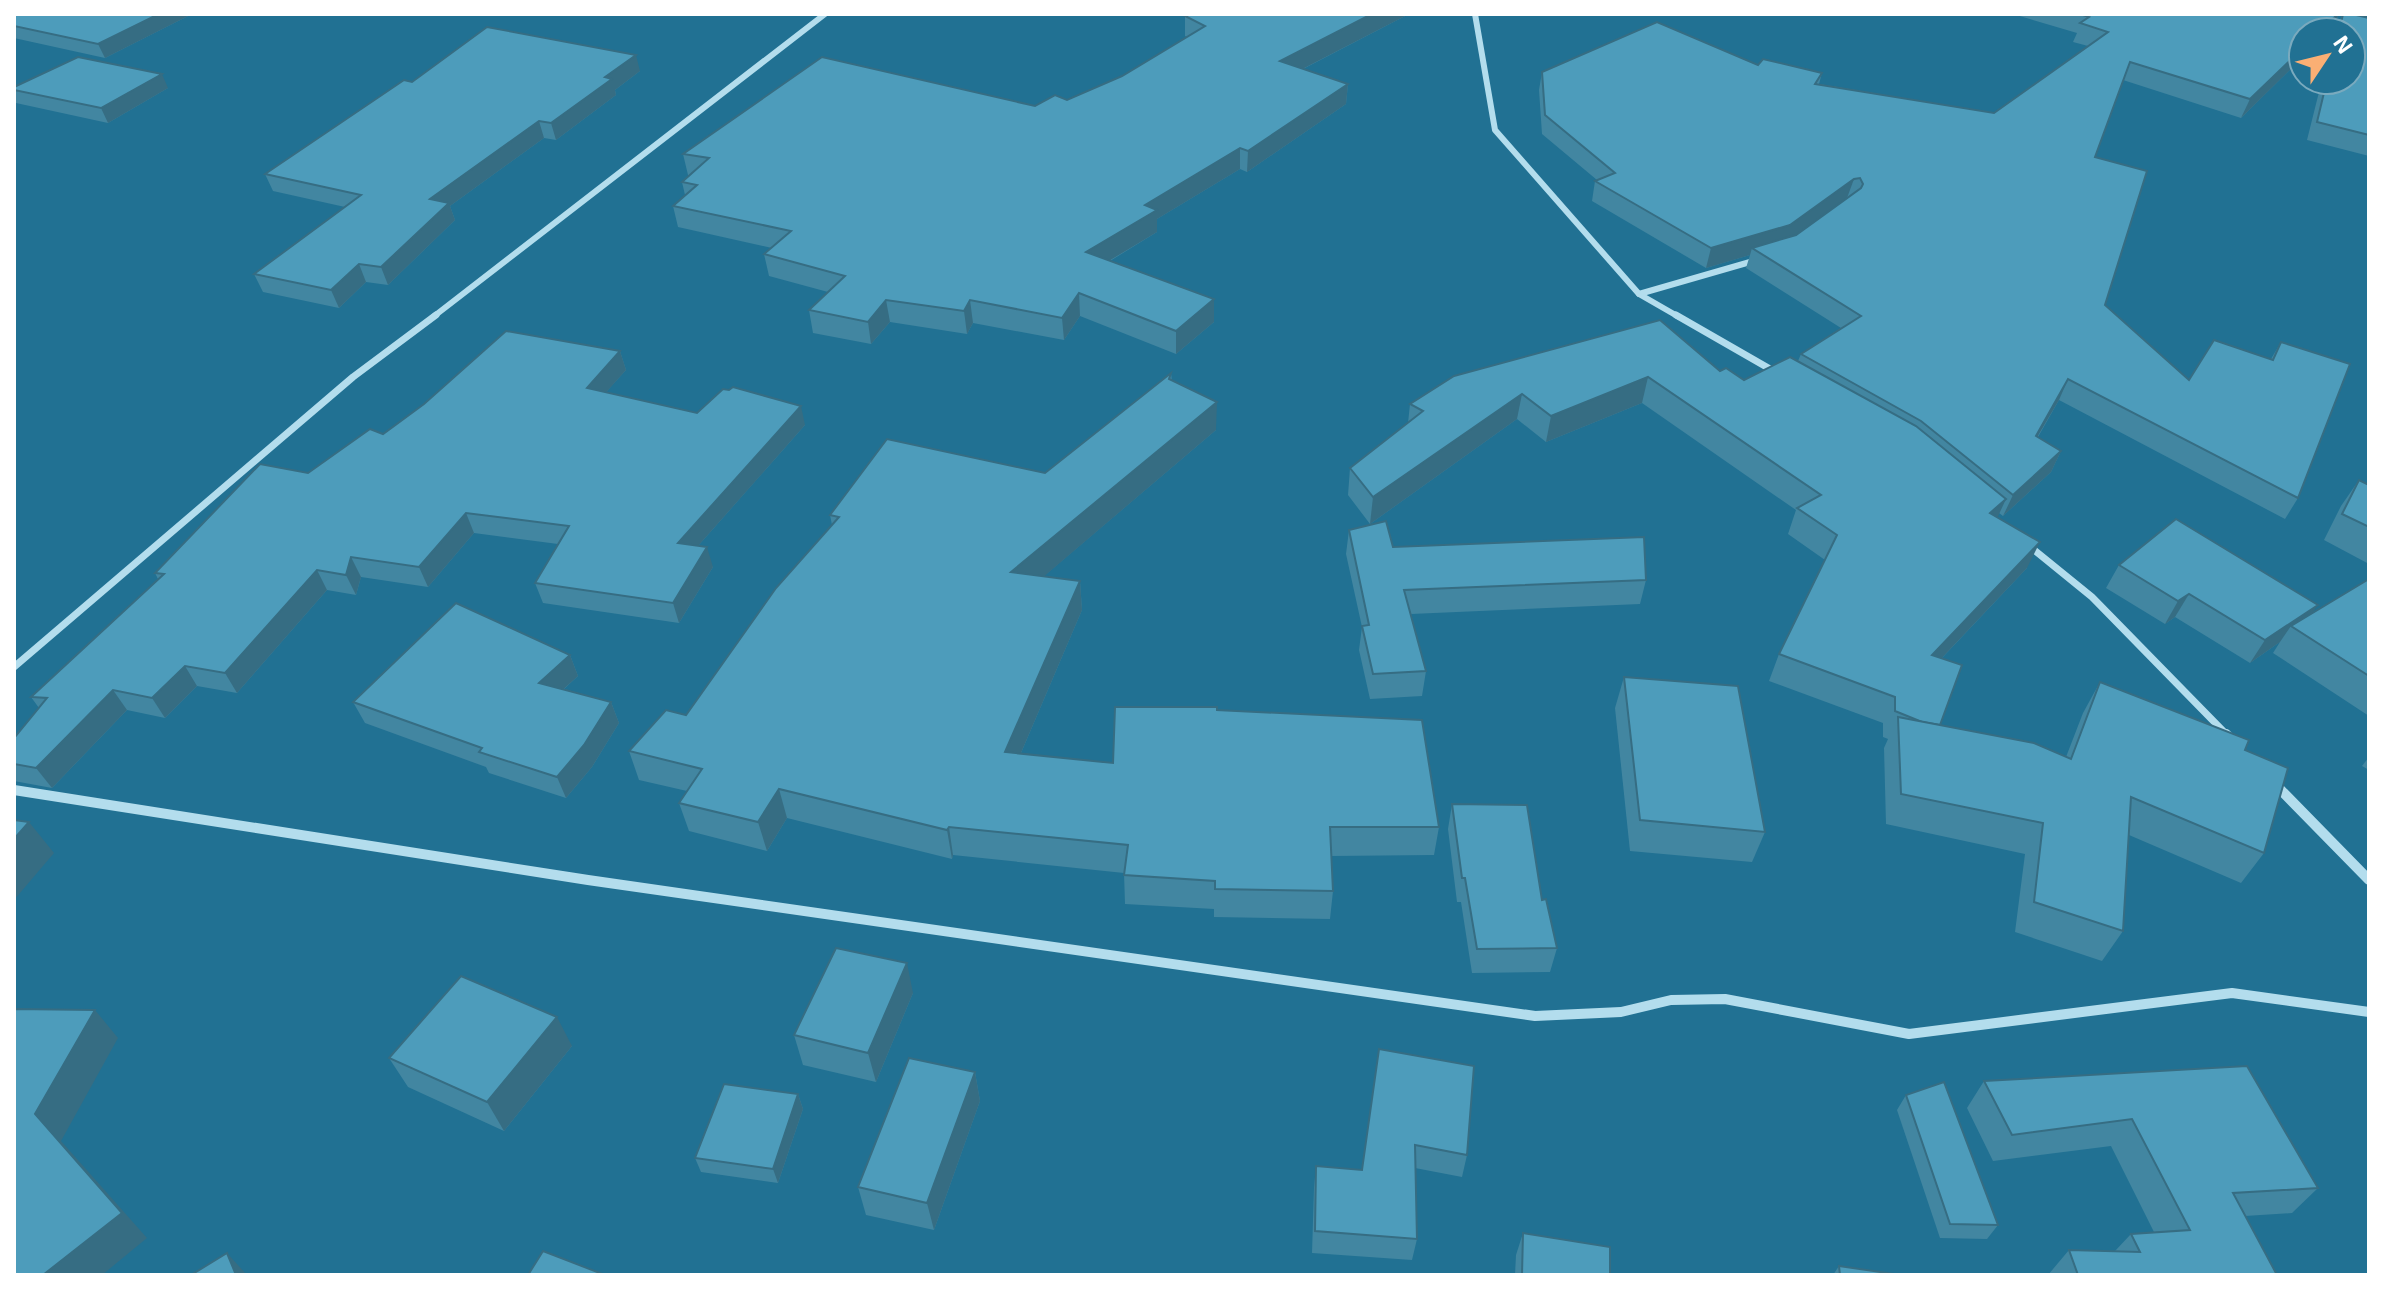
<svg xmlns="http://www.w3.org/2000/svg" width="2383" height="1289" viewBox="0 0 2383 1289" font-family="'Exo 2',sans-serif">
<rect width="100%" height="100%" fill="#217193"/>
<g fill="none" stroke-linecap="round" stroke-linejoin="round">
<g stroke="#b3dded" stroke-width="6">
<path d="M 1475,14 L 1495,130 L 1639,294 L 1679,317"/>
<path d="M 1639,294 L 1757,260"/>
<path d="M 433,317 L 825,14"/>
</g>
<g stroke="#b3dded" stroke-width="7">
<path d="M 1676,315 L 1777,373"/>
<path d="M 2028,545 L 2092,597 L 2228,736"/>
<path d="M 14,667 L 353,377 L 436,315"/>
</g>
<g stroke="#b3dded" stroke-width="10">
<path d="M 2226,734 L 2229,737"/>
<path d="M 2275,784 L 2369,880"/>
<path d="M 14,790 L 588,880 L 1535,1016 L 1621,1012 L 1671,1000 L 1725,999 L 1909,1034 L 2232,993 L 2369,1012"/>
</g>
</g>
<g fill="#4286a1">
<path d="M 14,14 L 192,14 L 105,58 L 14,38 Z"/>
<path d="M 1409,14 L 1303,69 L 1348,84 L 1346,104 L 1247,172 L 1240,169 L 1157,219 L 1157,232 L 1110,261 L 1214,299 L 1214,322 L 1176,354 L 1080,316 L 1064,340 L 973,323 L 967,334 L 890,322 L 871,344 L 813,333 L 809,310 L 828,292 L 769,276 L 764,254 L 772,248 L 678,227 L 673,206 L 685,195 L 682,182 L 690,176 L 688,175 L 683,154 L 1035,106 L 1067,100 L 1122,76 L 1187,37 L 1185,36 L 1185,16 Z"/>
<path d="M 2013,14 L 2339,14 L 2332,29 L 2329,32 L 2303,32 L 2303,57 L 2241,118 L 2123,80 L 2095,157 L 2105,305 L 2189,380 L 2271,359 L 2281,342 L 2298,498 L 2285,519 L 2059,400 L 2038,437 L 2061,451 L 2051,472 L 2003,516 L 1999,513 L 1997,517 L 2027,568 L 1942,658 L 1940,725 L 2066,757 L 2083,713 L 2100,682 L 2245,750 L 2264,853 L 2241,883 L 2129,835 L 2123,931 L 2102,961 L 2015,932 L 2025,854 L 1886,824 L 1884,748 L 1888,739 L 1883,737 L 1883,723 L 1769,681 L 1779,654 L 1825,560 L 1788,534 L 1796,510 L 1642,403 L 1546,442 L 1517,419 L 1370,524 L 1348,495 L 1350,468 L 1408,423 L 1410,404 L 1454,376 L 1720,371 L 1744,380 L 1798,361 L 1801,354 L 1841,328 L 1746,268 L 1750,255 L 1706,268 L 1592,201 L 1595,181 L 1597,180 L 1542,134 L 1539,90 L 1542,72 L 1758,65 L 1822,73 L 1819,84 L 1994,113 L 2088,46 L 2073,42 L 2077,33 Z"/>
<path d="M 2343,14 L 2369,18 L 2369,156 L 2307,140 L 2322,80 L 2351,80 L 2351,32 L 2334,32 Z"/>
<path d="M 640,71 L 615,90 L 616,95 L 556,140 L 544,138 L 450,206 L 455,220 L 388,285 L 366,282 L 339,308 L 263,292 L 254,274 L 345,207 L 273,191 L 265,174 L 412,82 Z"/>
<path d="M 14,87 L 168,88 L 108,123 L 16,103 L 14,99 Z"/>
<path d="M 620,351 L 626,370 L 606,392 L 697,413 L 805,425 L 698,546 L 713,567 L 679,623 L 543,603 L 535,583 L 558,544 L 474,533 L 428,587 L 361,577 L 356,595 L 327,590 L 237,693 L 197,686 L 165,718 L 127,710 L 52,788 L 14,781 L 14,738 L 39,708 L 31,697 L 158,579 L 155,573 L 308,473 L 383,434 Z"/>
<path d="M 1171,373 L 1172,381 L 1216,430 L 1044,576 L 1080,581 L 1082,610 L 1021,753 L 1113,763 L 1217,710 L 1439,827 L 1434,855 L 1331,856 L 1333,891 L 1330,919 L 1214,917 L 1214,909 L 1125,904 L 1124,873 L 953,855 L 952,859 L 787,818 L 767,851 L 689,831 L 679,803 L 687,791 L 639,780 L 629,751 L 686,715 L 832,525 L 830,515 L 1045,473 Z"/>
<path d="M 2359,480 L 2369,485 L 2369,564 L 2324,540 L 2341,506 Z"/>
<path d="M 1349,530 L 1393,547 L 1646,580 L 1640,604 L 1411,614 L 1426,671 L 1422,696 L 1370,699 L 1359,650 L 1362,627 L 1346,554 Z"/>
<path d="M 2119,565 L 2311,614 L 2369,579 L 2369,716 L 2273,653 L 2280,642 L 2250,663 L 2175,617 L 2165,624 L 2106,588 Z"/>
<path d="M 570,655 L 578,676 L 564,689 L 611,702 L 619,723 L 592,767 L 566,798 L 489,773 L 486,767 L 365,723 L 353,702 Z"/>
<path d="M 1624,677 L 1765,832 L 1752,862 L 1630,851 L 1615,708 Z"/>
<path d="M 2369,757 L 2369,770 L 2362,766 Z"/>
<path d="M 1452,804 L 1542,900 L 1557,948 L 1550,972 L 1472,973 L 1461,902 L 1457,902 L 1448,829 Z"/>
<path d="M 913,993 L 876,1082 L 803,1065 L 794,1035 Z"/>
<path d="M 572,1046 L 504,1131 L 408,1087 L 389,1058 Z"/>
<path d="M 1379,1049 L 1467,1155 L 1462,1177 L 1415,1168 L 1417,1239 L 1412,1260 L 1312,1253 L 1314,1188 L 1316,1166 L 1362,1170 Z"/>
<path d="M 2247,1066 L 2318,1188 L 2292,1213 L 2245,1216 L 2277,1275 L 2048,1275 L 2069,1250 L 2115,1251 L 2131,1234 L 2154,1232 L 2111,1146 L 1993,1161 L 1967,1108 L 1984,1081 Z"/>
<path d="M 975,1072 L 980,1101 L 934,1230 L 866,1215 L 858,1187 Z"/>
<path d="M 798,1094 L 803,1109 L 778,1183 L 701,1172 L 695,1158 Z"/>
<path d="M 1906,1095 L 1998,1225 L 1987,1239 L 1940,1238 L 1897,1110 Z"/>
<path d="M 1523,1233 L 1610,1275 L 1515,1275 L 1516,1255 Z"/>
<path d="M 1839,1266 L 1901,1275 L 1833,1275 Z"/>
</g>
<g fill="#366d83">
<path d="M 159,14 L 192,14 L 105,58 L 98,44 Z"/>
<path d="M 1372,14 L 1409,14 L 1279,81 L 1280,61 Z"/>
<path d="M 2338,14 L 2339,14 L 2332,29 L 2329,32 L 2319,32 Z"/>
<path d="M 2303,48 L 2303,57 L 2241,118 L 2250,99 Z"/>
<path d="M 636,55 L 640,71 L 615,90 L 616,95 L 556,140 L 551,123 L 605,77 Z"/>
<path d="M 162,74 L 168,88 L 108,123 L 101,108 Z"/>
<path d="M 1348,84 L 1346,104 L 1247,172 L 1248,151 Z"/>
<path d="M 539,121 L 544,138 L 450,206 L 455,220 L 388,285 L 381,267 L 430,199 Z"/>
<path d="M 1240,148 L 1240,169 L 1157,219 L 1157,232 L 1087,274 L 1086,252 L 1145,205 Z"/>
<path d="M 1854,179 L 1847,198 L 1784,245 L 1752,248 L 1750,255 L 1706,268 L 1711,248 Z"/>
<path d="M 359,264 L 366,282 L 339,308 L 331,290 Z"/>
<path d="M 1079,293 L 1080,316 L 1064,340 L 1062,318 Z"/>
<path d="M 1214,299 L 1214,322 L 1176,354 L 1176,331 Z"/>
<path d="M 886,300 L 890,322 L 871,344 L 868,322 Z"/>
<path d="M 970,300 L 973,323 L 967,334 L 964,311 Z"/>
<path d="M 620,351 L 626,370 L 593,407 L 587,388 Z"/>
<path d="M 1648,377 L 1642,403 L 1546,442 L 1551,416 Z"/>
<path d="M 2068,379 L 2059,400 L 2026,456 L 2036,436 Z"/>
<path d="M 1522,394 L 1517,419 L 1370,524 L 1373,497 Z"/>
<path d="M 1217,402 L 1216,430 L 1015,601 L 1011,572 Z"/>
<path d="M 801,406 L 805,425 L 683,563 L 678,543 Z"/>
<path d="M 2061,451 L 2051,472 L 2003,516 L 2013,495 Z"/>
<path d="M 2006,499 L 1994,525 L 1990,513 Z"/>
<path d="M 466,513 L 474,533 L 428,587 L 419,567 Z"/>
<path d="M 2040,542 L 2027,568 L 1920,681 L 1932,655 Z"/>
<path d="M 707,547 L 713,567 L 679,623 L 673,603 Z"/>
<path d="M 351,557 L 361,577 L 356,595 L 346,575 Z"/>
<path d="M 317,570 L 327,590 L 237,693 L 225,673 Z"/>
<path d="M 1080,581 L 1082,610 L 1009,781 L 1005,752 Z"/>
<path d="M 2189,594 L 2175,617 L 2165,624 L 2178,601 Z"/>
<path d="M 2318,605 L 2302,628 L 2291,626 L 2280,642 L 2250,663 L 2265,640 Z"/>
<path d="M 570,655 L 578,676 L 547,704 L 539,683 Z"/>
<path d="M 185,666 L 197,686 L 165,718 L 152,698 Z"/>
<path d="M 113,690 L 127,710 L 52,788 L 36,768 Z"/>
<path d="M 611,702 L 619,723 L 592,767 L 566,798 L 557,777 Z"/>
<path d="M 779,789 L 787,818 L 767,851 L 758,822 Z"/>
<path d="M 29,822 L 54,853 L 14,900 L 14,839 Z"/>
<path d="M 949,827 L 953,855 L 952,859 L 947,830 Z"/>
<path d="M 907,963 L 913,993 L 876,1082 L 868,1053 Z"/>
<path d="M 95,1010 L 118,1038 L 61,1141 L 147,1238 L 102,1275 L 43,1275 L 35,1114 Z"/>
<path d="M 557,1017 L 572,1046 L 504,1131 L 487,1102 Z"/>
<path d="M 975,1072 L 980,1101 L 934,1230 L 927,1203 Z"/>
<path d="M 798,1094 L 803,1109 L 778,1183 L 773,1169 Z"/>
<path d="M 227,1253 L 247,1275 L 236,1275 Z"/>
</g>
<g fill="#4d9cbb" stroke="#366d83" stroke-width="2">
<path d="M 14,14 L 159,14 L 98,44 L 14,26 Z"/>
<path d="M 1191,14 L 1372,14 L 1280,61 L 1348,84 L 1248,151 L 1240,148 L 1145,205 L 1157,210 L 1086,252 L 1214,299 L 1176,331 L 1079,293 L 1062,318 L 970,300 L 964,311 L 886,300 L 868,322 L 809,310 L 845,276 L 764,254 L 791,231 L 673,206 L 697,185 L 682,182 L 709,158 L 683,154 L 822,57 L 1035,106 L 1055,95 L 1067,100 L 1122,76 L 1205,26 L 1185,16 Z"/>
<path d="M 2080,14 L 2338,14 L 2319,32 L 2303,32 L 2303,48 L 2250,99 L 2130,62 L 2095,157 L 2147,171 L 2105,305 L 2189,380 L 2214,340 L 2273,360 L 2281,342 L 2350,364 L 2298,498 L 2068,379 L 2036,436 L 2061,451 L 2013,495 L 1921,421 L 1801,354 L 1861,316 L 1752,248 L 1796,235 L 1861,188 L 1863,184 L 1860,178 L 1854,179 L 1790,225 L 1711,248 L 1595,181 L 1615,173 L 1545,115 L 1542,72 L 1657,22 L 1758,65 L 1763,59 L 1822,73 L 1815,84 L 1994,113 L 2108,32 L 2080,23 L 2089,17 Z"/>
<path d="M 2343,14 L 2352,14 L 2369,18 L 2369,135 L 2317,122 L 2327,80 L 2351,80 L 2351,32 L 2339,32 Z"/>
<path d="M 487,27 L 636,55 L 605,77 L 612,79 L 551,123 L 539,121 L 430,199 L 449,203 L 381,267 L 359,264 L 331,290 L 254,274 L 361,195 L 265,174 L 404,80 L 412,82 Z"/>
<path d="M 78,57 L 162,74 L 101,108 L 14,90 L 14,87 Z"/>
<path d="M 1660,320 L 1720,371 L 1726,368 L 1744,380 L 1790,357 L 1916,426 L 2006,499 L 1990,513 L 2040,542 L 1932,655 L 1962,665 L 1940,725 L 1922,722 L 1895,711 L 1895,697 L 1779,654 L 1837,535 L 1797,508 L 1821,495 L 1648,377 L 1551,416 L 1522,394 L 1373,497 L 1350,468 L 1423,411 L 1410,404 L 1454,376 Z"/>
<path d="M 506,331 L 620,351 L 587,388 L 697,413 L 723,389 L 729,390 L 733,387 L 801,406 L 678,543 L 707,547 L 673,603 L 535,583 L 569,526 L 466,513 L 419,567 L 351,557 L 346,575 L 317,570 L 225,673 L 185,666 L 152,698 L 113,690 L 36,768 L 14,764 L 14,738 L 47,698 L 31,697 L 164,574 L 155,573 L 260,464 L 308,473 L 370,429 L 383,434 L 424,404 Z"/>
<path d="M 1171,373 L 1169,379 L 1217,402 L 1011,572 L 1080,581 L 1005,752 L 1113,763 L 1115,707 L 1217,707 L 1217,710 L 1422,720 L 1439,827 L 1330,827 L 1333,891 L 1215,889 L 1215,881 L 1124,875 L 1128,845 L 949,827 L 947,830 L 779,789 L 758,822 L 679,803 L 702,769 L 629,751 L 666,710 L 686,715 L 776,588 L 839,517 L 830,515 L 887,439 L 1045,473 Z"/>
<path d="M 2359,480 L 2369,485 L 2369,527 L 2342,514 Z"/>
<path d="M 2176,519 L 2318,605 L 2265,640 L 2189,594 L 2178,601 L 2119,565 Z"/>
<path d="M 1386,521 L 1393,547 L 1644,537 L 1646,580 L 1404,590 L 1426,671 L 1373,674 L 1362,626 L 1369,625 L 1349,530 Z"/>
<path d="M 2369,579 L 2369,676 L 2291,626 Z"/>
<path d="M 456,603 L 570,655 L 539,683 L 611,702 L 584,745 L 557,777 L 479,752 L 482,748 L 353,702 Z"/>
<path d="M 1624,677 L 1738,686 L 1765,832 L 1640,820 Z"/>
<path d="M 2100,682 L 2249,740 L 2245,750 L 2288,768 L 2264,853 L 2131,797 L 2123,931 L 2034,902 L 2043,823 L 1901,794 L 1898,717 L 2034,743 L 2071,759 Z"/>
<path d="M 1452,804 L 1527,805 L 1542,900 L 1546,899 L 1557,948 L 1477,949 L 1465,878 L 1462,878 Z"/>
<path d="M 14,820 L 29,822 L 14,839 Z"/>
<path d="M 836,948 L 907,963 L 868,1053 L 794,1035 Z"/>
<path d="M 461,976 L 557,1017 L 487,1102 L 389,1058 Z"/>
<path d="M 14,1009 L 95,1010 L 35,1114 L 122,1213 L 43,1275 L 14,1275 Z"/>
<path d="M 1379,1049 L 1474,1066 L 1467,1155 L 1415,1145 L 1417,1239 L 1315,1231 L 1316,1166 L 1362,1170 Z"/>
<path d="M 909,1058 L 975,1072 L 927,1203 L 858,1187 Z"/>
<path d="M 2247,1066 L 2318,1188 L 2233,1193 L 2277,1275 L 2078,1275 L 2069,1250 L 2140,1252 L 2131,1234 L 2190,1230 L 2132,1119 L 2012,1135 L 1984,1081 Z"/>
<path d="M 1944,1082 L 1998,1225 L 1950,1224 L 1906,1095 Z"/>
<path d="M 724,1084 L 798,1094 L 773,1169 L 695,1158 Z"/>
<path d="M 1523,1233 L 1610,1247 L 1610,1275 L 1522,1275 Z"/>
<path d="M 543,1251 L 605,1275 L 528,1275 Z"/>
<path d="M 227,1253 L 236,1275 L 191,1275 Z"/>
<path d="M 1839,1266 L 1901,1275 L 1840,1275 Z"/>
</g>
<rect width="2383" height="1289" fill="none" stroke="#ffffff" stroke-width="32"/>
<g transform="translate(2327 56) rotate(55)"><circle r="38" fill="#217193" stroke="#7aaabe" stroke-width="2"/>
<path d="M0-6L14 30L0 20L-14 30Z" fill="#faaf74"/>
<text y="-12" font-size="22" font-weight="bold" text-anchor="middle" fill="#ffffff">N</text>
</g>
</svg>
